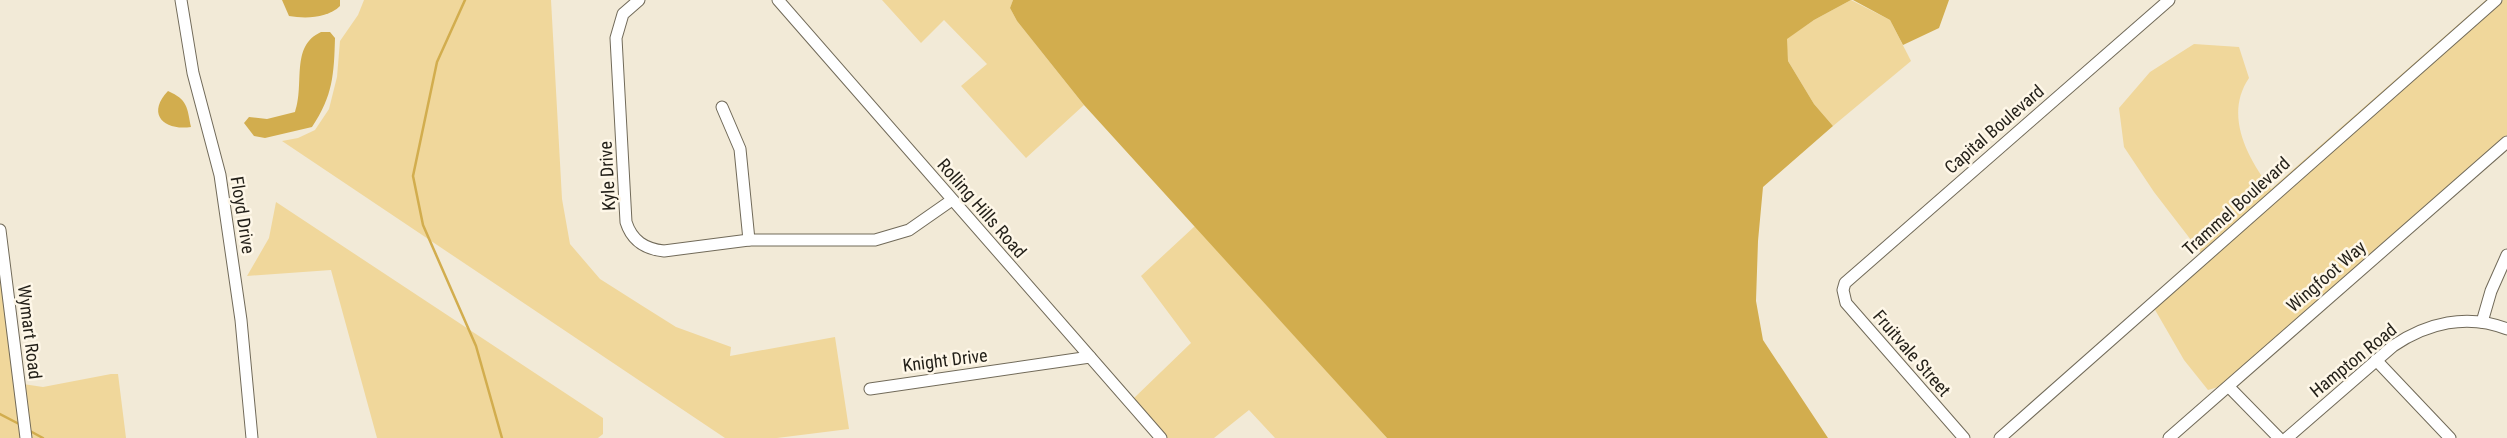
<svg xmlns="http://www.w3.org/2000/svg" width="2507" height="438" viewBox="0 0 2507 438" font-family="'Roboto Condensed',sans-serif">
<rect width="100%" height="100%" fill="#f2ead7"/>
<g fill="#f0d79b">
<path d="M 364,0 L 551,0 L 562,199 L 570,244 L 600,279 L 641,305 L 676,327 L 731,347 L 730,356 L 835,337 L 849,429 L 777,438 L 725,438 L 282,141 L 298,138 L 315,130 L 329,109 L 337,77 L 340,41 L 358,15 Z"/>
<path d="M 882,0 L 1013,0 L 1010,8 L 1017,21 L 1084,105 L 1026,158 L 961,86 L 987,64 L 944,20 L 921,43 Z"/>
<path d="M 1851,0 L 1890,20 L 1911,61 L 1833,126 L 1814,104 L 1788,61 L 1786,39 L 1814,20 Z"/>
<path d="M 2486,0 L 2488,0 L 2201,253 L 2154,192 L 2124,147 L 2119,108 L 2150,72 L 2194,44 L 2239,47 L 2249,78 C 2224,115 2247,157 2271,189 Z"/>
<path d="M 2503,0 L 2507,0 L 2507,135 L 2222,386 L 2208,390 L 2184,360 L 2154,308 Z"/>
<path d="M 276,202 L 603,418 L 603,434 L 598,438 L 377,438 L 331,270 L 247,276 L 269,238 Z"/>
<path d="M 1195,226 L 1387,438 L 1275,438 L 1249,410 L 1214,438 L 1167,438 L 1133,399 L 1191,343 L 1141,276 Z"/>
<path d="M 0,270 L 21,438 L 0,438 Z"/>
<path d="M 111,374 L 118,374 L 126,438 L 30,438 L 23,384 L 43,387 Z"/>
</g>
<g fill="#d2ad4e">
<path d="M 282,0 L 340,0 L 340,6 C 328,18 306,19 289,16 Z"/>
<path d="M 1013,0 L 1851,0 L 1814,20 L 1787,39 L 1788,61 L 1814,104 L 1833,126 L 1763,187 L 1758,241 L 1756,301 L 1763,340 L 1828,438 L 1387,438 L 1084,105 L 1017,21 L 1010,8 Z"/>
<path d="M 1853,0 L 1949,0 L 1939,28 L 1903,45 L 1890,20 Z"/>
<path d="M 321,32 L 330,32 L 335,38 C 334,74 333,96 312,127 L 265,138 L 254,136 L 244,123 L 249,117 L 267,119 L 295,112 C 305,84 290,46 321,32 Z"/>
<path d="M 168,91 C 188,100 187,107 191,127 C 164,131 146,114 168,91 Z"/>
</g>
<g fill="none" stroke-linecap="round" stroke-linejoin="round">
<g stroke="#d2ad4e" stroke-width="2.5">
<path d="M 465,0 L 437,62 L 413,176 L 423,225 L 476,346 L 502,438"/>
<path d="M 0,414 L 21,425"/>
<path d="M 30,431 L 43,438"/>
</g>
<g stroke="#716a59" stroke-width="13">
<g id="minor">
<path d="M 181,0 L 193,73 L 220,175 L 241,320 L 252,438"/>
<path d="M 639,0 L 623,14 L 616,38 L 626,222 C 632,241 645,249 664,251 L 749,240 L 875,240 L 909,230 L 952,200"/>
<path d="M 778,0 L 1161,438"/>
<path d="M 722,107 L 740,149 L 749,240"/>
<path d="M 0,230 L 26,438"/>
<path d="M 2482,322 L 2491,291 L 2507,255"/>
<path d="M 2376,360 L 2450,438"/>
<path d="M 2229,387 L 2279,438"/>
<path d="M 870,389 L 1090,357"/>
<path d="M 1964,438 L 1846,303 L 1843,290 L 1845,283 L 2169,0"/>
<path d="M 2000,438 L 2496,0"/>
<path d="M 2169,438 L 2507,142"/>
<path d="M 2287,438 L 2393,346 C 2427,323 2467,313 2507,329"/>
</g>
</g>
<use href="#minor" stroke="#fff" stroke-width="11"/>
</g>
<g text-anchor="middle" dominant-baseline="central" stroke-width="5" stroke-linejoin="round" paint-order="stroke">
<g font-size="18" fill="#221f18" stroke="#fef7e8">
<text transform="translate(1994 129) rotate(-41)">Capital Boulevard</text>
<text transform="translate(607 176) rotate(-93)">Kyle Drive</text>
<text transform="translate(2236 206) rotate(-42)">Trammel Boulevard</text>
<text transform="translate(982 208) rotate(49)">Rolling Hills Road</text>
<text transform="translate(243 215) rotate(81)">Floyd Drive</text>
<text transform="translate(2326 276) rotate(-41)">Wingfoot Way</text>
<text transform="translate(30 332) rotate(83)">Wymart Road</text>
<text transform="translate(1912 353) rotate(49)">Fruitvale Street</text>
<text transform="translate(945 360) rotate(-7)">Knight Drive</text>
<text transform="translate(2353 360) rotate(-39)">Hampton Road</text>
</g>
</g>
</svg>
